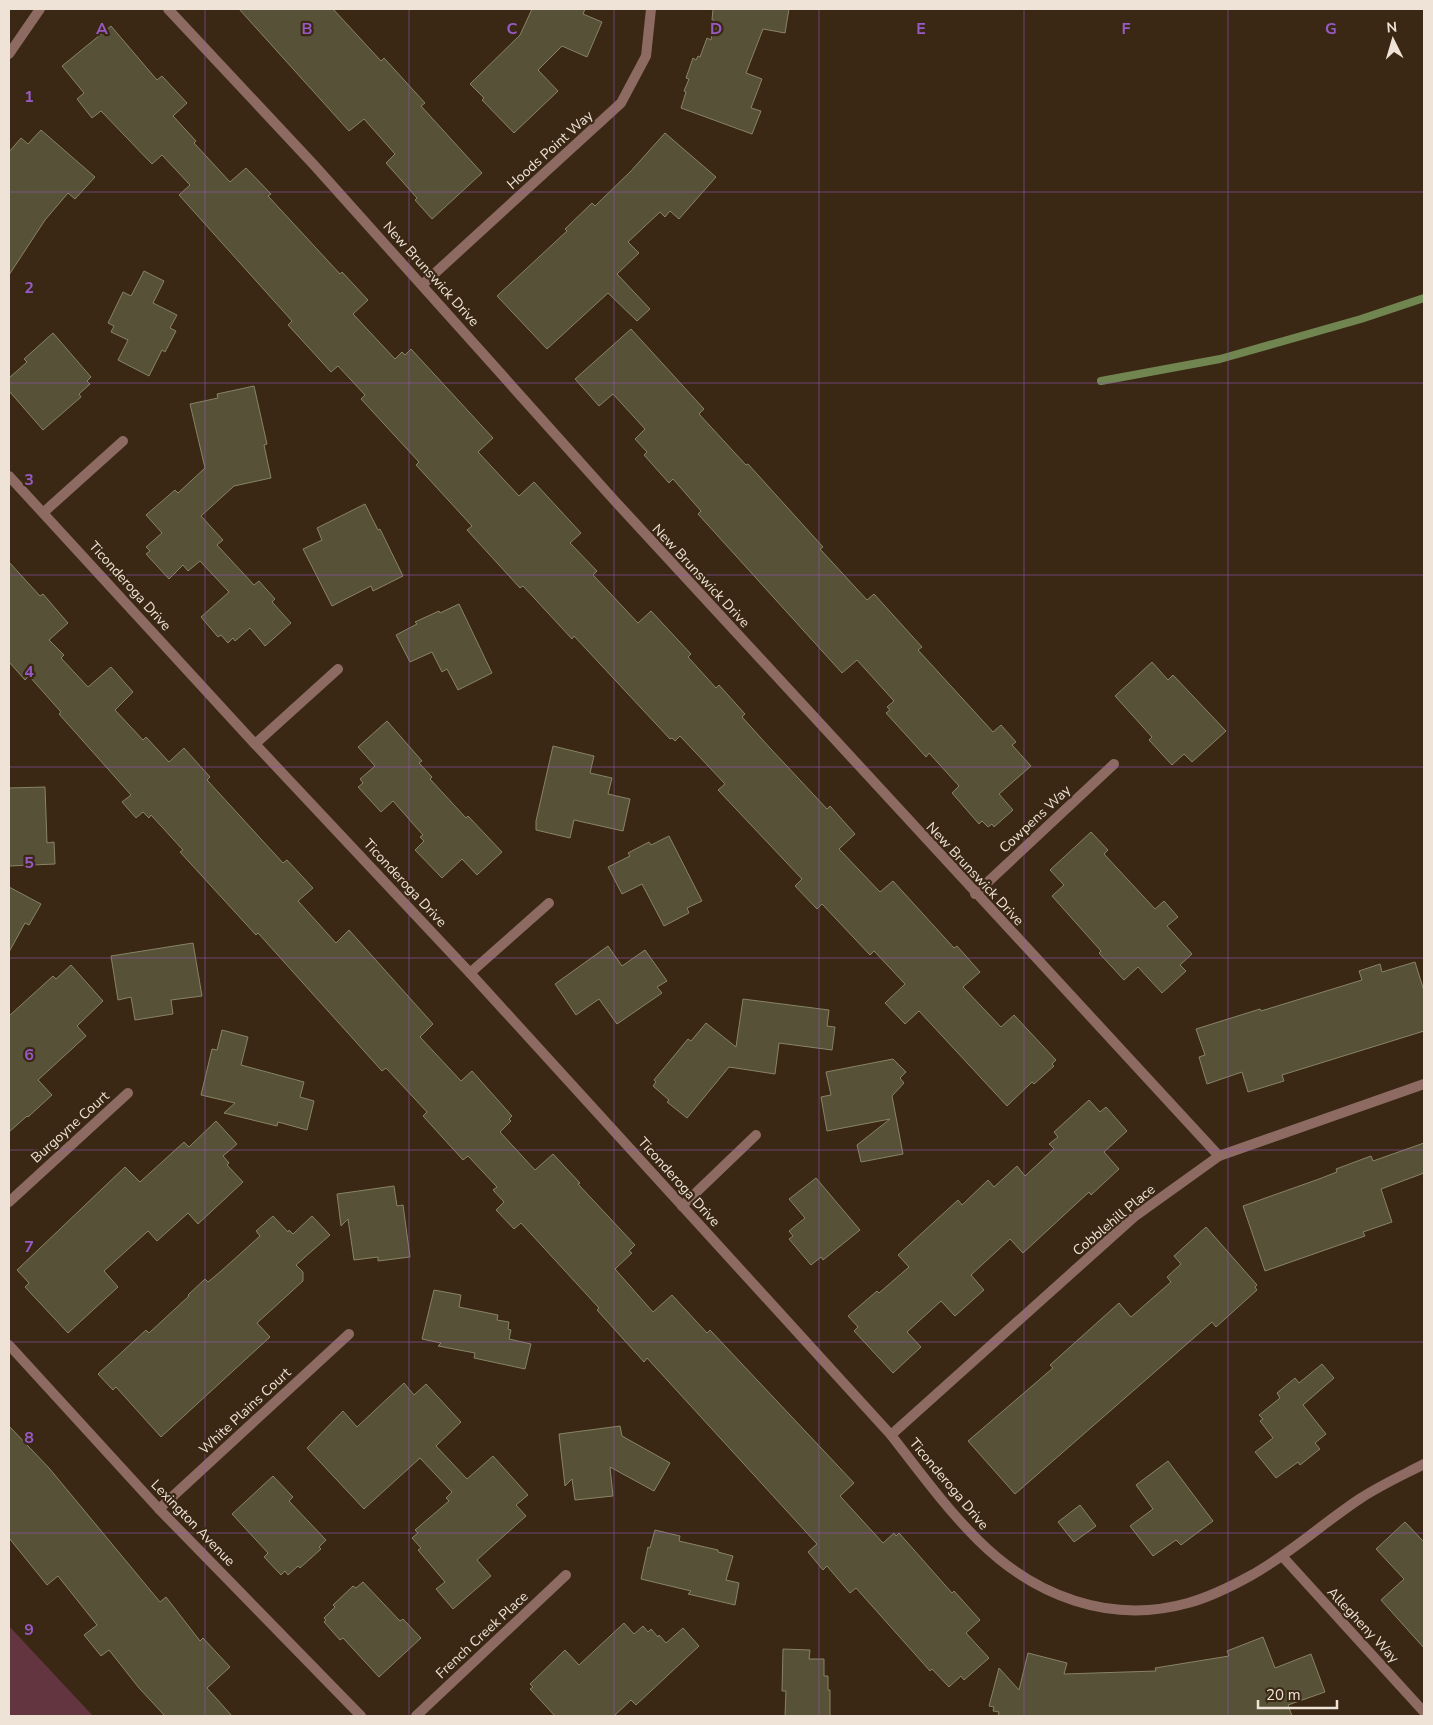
<svg xmlns="http://www.w3.org/2000/svg" width="1433" height="1725" viewBox="0 0 1433 1725" font-family="'Nunito Sans',sans-serif">
<rect width="100%" height="100%" fill="#3a2814"/>
<path fill="#633541" d="M 9,1626 L 93,1716 L 9,1716 Z"/>
<g fill="none" stroke-linecap="round" stroke-linejoin="round">
<path stroke="#718550" stroke-width="8" d="M 1101,381 L 1220,359 L 1361,319 L 1424,298"/>
</g>
<g fill="#575237" stroke="#888366">
<path d="M 239,9 L 333,9 L 381,61 L 384,58 L 425,103 L 421,106 L 482,173 L 432,219 L 415,200 L 417,198 L 386,163 L 395,154 L 364,119 L 349,131 Z"/>
<path d="M 532,9 L 585,9 L 583,14 L 602,22 L 587,57 L 562,46 L 538,70 L 558,91 L 514,133 L 482,100 L 484,98 L 470,84 L 520,35 Z"/>
<path d="M 713,9 L 789,9 L 785,33 L 763,29 L 746,73 L 762,79 L 751,108 L 761,111 L 752,134 L 681,108 L 686,92 L 684,91 L 689,79 L 686,78 L 693,58 L 696,60 L 698,56 L 700,57 L 707,38 L 711,40 L 714,20 L 712,20 Z"/>
<path d="M 111,26 L 157,80 L 162,76 L 187,103 L 173,116 L 196,141 L 194,143 L 230,182 L 246,168 L 271,194 L 268,196 L 340,274 L 342,272 L 368,300 L 353,314 L 395,359 L 402,352 L 405,355 L 411,349 L 493,438 L 478,452 L 519,496 L 534,482 L 581,533 L 570,543 L 597,571 L 593,575 L 638,623 L 651,611 L 691,654 L 688,657 L 716,688 L 719,685 L 745,714 L 742,717 L 770,748 L 827,809 L 830,806 L 855,834 L 839,849 L 880,892 L 893,881 L 954,948 L 957,946 L 980,972 L 963,987 L 1001,1027 L 1014,1015 L 1056,1060 L 1052,1064 L 1054,1066 L 1034,1084 L 1032,1082 L 1007,1106 L 919,1011 L 905,1024 L 885,1003 L 905,984 L 874,951 L 870,955 L 822,904 L 817,909 L 795,886 L 802,879 L 718,790 L 725,784 L 680,736 L 675,741 L 672,738 L 670,739 L 574,636 L 572,639 L 523,586 L 520,588 L 467,530 L 472,526 L 416,465 L 419,462 L 361,399 L 365,395 L 338,366 L 331,372 L 288,325 L 292,321 L 179,195 L 190,185 L 162,155 L 152,164 L 101,111 L 92,118 L 77,99 L 84,93 L 62,66 Z"/>
<path d="M 41,130 L 95,177 L 75,199 L 68,193 L 45,220 L 9,275 L 9,152 L 21,138 L 28,144 Z"/>
<path d="M 665,133 L 716,177 L 679,219 L 670,211 L 665,217 L 660,212 L 628,242 L 639,253 L 617,274 L 650,309 L 637,321 L 608,293 L 547,349 L 497,296 L 567,231 L 565,229 L 592,203 L 595,206 L 631,171 Z"/>
<path d="M 144,271 L 164,281 L 153,303 L 177,315 L 170,328 L 176,331 L 165,352 L 162,350 L 149,376 L 118,360 L 128,340 L 111,332 L 114,326 L 108,323 L 123,292 L 131,296 Z"/>
<path d="M 631,329 L 704,409 L 699,414 L 746,465 L 748,464 L 823,547 L 820,549 L 867,600 L 874,594 L 922,647 L 918,650 L 993,732 L 1001,725 L 1016,742 L 1012,745 L 1031,766 L 999,794 L 1013,810 L 994,827 L 992,824 L 988,827 L 982,821 L 979,824 L 952,793 L 959,786 L 929,753 L 926,757 L 886,713 L 890,710 L 887,707 L 894,701 L 857,660 L 842,673 L 698,514 L 701,511 L 673,479 L 669,483 L 644,455 L 647,452 L 635,439 L 645,429 L 613,394 L 599,406 L 575,379 Z"/>
<path d="M 53,333 L 91,377 L 87,381 L 90,384 L 79,394 L 81,397 L 43,430 L 9,391 L 9,378 L 27,362 L 24,359 Z"/>
<path d="M 254,386 L 267,444 L 264,445 L 271,478 L 234,486 L 201,516 L 223,540 L 217,545 L 254,585 L 259,581 L 275,599 L 272,602 L 291,623 L 265,646 L 250,628 L 235,641 L 233,638 L 228,643 L 221,635 L 218,637 L 201,617 L 229,592 L 200,561 L 188,571 L 183,565 L 169,579 L 146,554 L 150,551 L 146,547 L 162,533 L 146,515 L 175,490 L 178,493 L 205,468 L 190,404 L 218,398 L 217,394 Z"/>
<path d="M 365,504 L 378,530 L 380,529 L 403,576 L 373,591 L 371,586 L 332,606 L 303,549 L 322,540 L 317,528 Z"/>
<path d="M 9,562 L 40,596 L 43,594 L 68,623 L 49,640 L 64,655 L 61,658 L 88,687 L 111,667 L 133,692 L 115,710 L 143,740 L 146,737 L 169,762 L 184,748 L 210,777 L 207,780 L 283,863 L 287,860 L 313,888 L 298,901 L 336,943 L 349,930 L 433,1024 L 420,1037 L 461,1081 L 472,1071 L 512,1116 L 509,1119 L 511,1121 L 500,1132 L 535,1170 L 553,1154 L 580,1183 L 578,1184 L 635,1245 L 629,1251 L 632,1253 L 615,1269 L 653,1312 L 672,1295 L 707,1333 L 710,1330 L 854,1483 L 840,1496 L 883,1543 L 894,1533 L 896,1536 L 899,1533 L 952,1593 L 954,1591 L 980,1620 L 966,1633 L 989,1658 L 964,1680 L 961,1676 L 949,1687 L 932,1669 L 930,1671 L 856,1588 L 850,1593 L 827,1566 L 823,1570 L 808,1552 L 817,1544 L 647,1358 L 644,1362 L 597,1310 L 599,1308 L 521,1223 L 514,1229 L 496,1210 L 504,1202 L 493,1190 L 497,1187 L 468,1156 L 463,1160 L 423,1116 L 427,1112 L 386,1068 L 382,1071 L 258,933 L 256,935 L 180,852 L 183,850 L 151,815 L 149,818 L 143,812 L 136,818 L 122,802 L 131,795 L 59,714 L 61,712 L 29,676 L 25,680 L 9,662 Z"/>
<path d="M 459,604 L 492,673 L 458,690 L 447,669 L 442,672 L 432,652 L 410,662 L 396,635 L 417,624 L 415,622 L 439,611 L 440,613 Z"/>
<path d="M 1152,662 L 1168,680 L 1173,675 L 1226,731 L 1192,762 L 1184,754 L 1172,765 L 1149,740 L 1152,737 L 1115,696 Z"/>
<path d="M 387,721 L 422,761 L 419,763 L 432,777 L 430,779 L 466,818 L 468,816 L 502,852 L 477,875 L 462,859 L 442,878 L 415,850 L 424,841 L 420,837 L 423,835 L 393,801 L 381,812 L 358,787 L 363,783 L 360,779 L 375,766 L 358,747 Z"/>
<path d="M 553,746 L 594,756 L 590,773 L 612,778 L 608,794 L 630,799 L 623,831 L 574,820 L 570,838 L 536,830 L 536,821 Z"/>
<path d="M 45,787 L 47,843 L 54,842 L 55,864 L 9,866 L 9,788 Z"/>
<path d="M 1091,832 L 1108,850 L 1104,854 L 1155,909 L 1164,901 L 1178,917 L 1167,926 L 1192,954 L 1180,965 L 1186,971 L 1162,993 L 1138,967 L 1124,980 L 1099,953 L 1101,951 L 1052,896 L 1064,885 L 1050,870 Z"/>
<path d="M 669,836 L 702,901 L 687,908 L 689,913 L 664,926 L 642,884 L 622,894 L 608,867 L 630,856 L 628,853 L 649,842 L 651,845 Z"/>
<path d="M 9,887 L 41,904 L 29,925 L 25,923 L 9,952 Z"/>
<path d="M 193,943 L 202,996 L 171,1000 L 173,1014 L 135,1020 L 131,997 L 118,1000 L 111,956 Z"/>
<path d="M 608,946 L 622,966 L 645,950 L 667,981 L 657,987 L 662,993 L 617,1024 L 599,999 L 576,1015 L 555,984 Z"/>
<path d="M 1415,962 L 1424,991 L 1424,1031 L 1282,1075 L 1284,1081 L 1248,1092 L 1242,1072 L 1207,1084 L 1199,1057 L 1205,1055 L 1196,1029 L 1260,1009 L 1261,1011 L 1362,980 L 1359,971 L 1380,964 L 1382,972 Z"/>
<path d="M 71,965 L 103,1001 L 77,1026 L 86,1036 L 38,1080 L 52,1095 L 28,1117 L 27,1116 L 9,1132 L 9,1016 L 53,976 L 56,979 Z"/>
<path d="M 743,999 L 829,1010 L 827,1026 L 835,1027 L 832,1050 L 779,1043 L 775,1074 L 729,1067 L 687,1118 L 667,1102 L 669,1100 L 653,1086 L 656,1082 L 654,1080 L 688,1039 L 691,1041 L 706,1023 L 736,1047 Z"/>
<path d="M 222,1030 L 248,1037 L 241,1065 L 304,1082 L 300,1097 L 314,1101 L 307,1130 L 278,1122 L 277,1126 L 224,1113 L 235,1103 L 201,1095 L 212,1049 L 217,1050 Z"/>
<path d="M 893,1059 L 906,1072 L 900,1078 L 904,1083 L 892,1096 L 903,1154 L 861,1162 L 857,1145 L 890,1119 L 827,1131 L 821,1097 L 831,1095 L 826,1072 Z"/>
<path d="M 1089,1100 L 1100,1112 L 1106,1107 L 1127,1131 L 1104,1152 L 1119,1169 L 1091,1195 L 1089,1192 L 1023,1253 L 1010,1239 L 971,1275 L 984,1290 L 955,1316 L 941,1301 L 907,1332 L 921,1347 L 893,1373 L 854,1331 L 858,1327 L 848,1316 L 877,1291 L 879,1293 L 909,1267 L 898,1255 L 958,1200 L 962,1205 L 988,1180 L 994,1187 L 1017,1166 L 1025,1176 L 1054,1149 L 1049,1144 L 1058,1137 L 1054,1132 Z"/>
<path d="M 216,1121 L 237,1144 L 223,1156 L 229,1163 L 227,1165 L 243,1182 L 198,1224 L 188,1213 L 157,1241 L 148,1231 L 104,1271 L 118,1287 L 68,1333 L 25,1287 L 29,1283 L 17,1270 L 125,1167 L 140,1182 L 184,1142 L 189,1147 Z"/>
<path d="M 1424,1143 L 1424,1173 L 1381,1189 L 1392,1222 L 1363,1232 L 1365,1236 L 1265,1271 L 1243,1206 L 1319,1179 L 1337,1172 L 1336,1169 L 1371,1156 L 1373,1161 Z"/>
<path d="M 816,1178 L 860,1230 L 823,1260 L 821,1257 L 811,1265 L 789,1239 L 793,1236 L 789,1231 L 805,1218 L 789,1199 Z"/>
<path d="M 394,1186 L 397,1206 L 403,1205 L 410,1257 L 378,1261 L 378,1257 L 354,1260 L 348,1219 L 341,1226 L 337,1194 Z"/>
<path d="M 273,1216 L 288,1232 L 289,1230 L 293,1234 L 312,1216 L 330,1235 L 296,1265 L 303,1272 L 303,1281 L 257,1323 L 270,1337 L 161,1437 L 116,1387 L 113,1390 L 98,1374 L 146,1330 L 149,1333 L 189,1296 L 188,1295 L 205,1279 L 208,1282 L 220,1272 L 260,1236 L 256,1231 Z"/>
<path d="M 1206,1227 L 1257,1285 L 1255,1287 L 1257,1290 L 1216,1327 L 1212,1322 L 1015,1494 L 968,1441 L 1053,1368 L 1050,1365 L 1119,1303 L 1131,1317 L 1171,1282 L 1167,1277 L 1181,1264 L 1174,1256 Z"/>
<path d="M 434,1290 L 461,1295 L 459,1307 L 498,1315 L 497,1320 L 509,1322 L 508,1329 L 511,1330 L 509,1339 L 531,1344 L 525,1369 L 474,1358 L 475,1353 L 438,1346 L 441,1343 L 422,1339 Z"/>
<path d="M 1322,1364 L 1334,1378 L 1303,1405 L 1326,1434 L 1315,1443 L 1320,1449 L 1300,1465 L 1298,1462 L 1276,1478 L 1255,1452 L 1273,1438 L 1260,1421 L 1263,1419 L 1259,1415 L 1280,1398 L 1277,1393 L 1295,1378 L 1299,1383 Z"/>
<path d="M 404,1383 L 414,1395 L 426,1384 L 461,1422 L 436,1446 L 467,1479 L 493,1456 L 528,1495 L 516,1505 L 526,1516 L 477,1560 L 491,1576 L 453,1609 L 436,1589 L 445,1582 L 418,1550 L 421,1548 L 412,1538 L 418,1533 L 415,1530 L 449,1501 L 446,1498 L 452,1492 L 420,1458 L 364,1509 L 307,1448 L 343,1411 L 357,1427 Z"/>
<path d="M 9,1426 L 49,1468 L 160,1602 L 166,1597 L 200,1641 L 203,1638 L 230,1667 L 207,1688 L 232,1716 L 165,1716 L 139,1688 L 109,1650 L 101,1656 L 84,1635 L 97,1625 L 58,1576 L 47,1585 L 9,1538 Z"/>
<path d="M 620,1426 L 622,1436 L 670,1463 L 654,1491 L 610,1467 L 613,1496 L 575,1500 L 572,1479 L 565,1486 L 559,1434 Z"/>
<path d="M 1168,1461 L 1213,1521 L 1181,1545 L 1176,1540 L 1153,1556 L 1130,1526 L 1153,1509 L 1136,1485 Z"/>
<path d="M 273,1476 L 293,1497 L 289,1501 L 326,1540 L 319,1547 L 321,1549 L 300,1568 L 298,1566 L 288,1575 L 285,1571 L 281,1575 L 264,1557 L 268,1553 L 232,1514 Z"/>
<path d="M 1080,1505 L 1096,1526 L 1074,1542 L 1058,1522 Z"/>
<path d="M 1405,1522 L 1424,1542 L 1424,1648 L 1381,1600 L 1404,1579 L 1376,1549 Z"/>
<path d="M 655,1530 L 680,1536 L 679,1541 L 718,1550 L 718,1552 L 733,1556 L 726,1580 L 739,1583 L 735,1605 L 688,1594 L 691,1591 L 641,1579 L 648,1547 L 650,1548 Z"/>
<path d="M 363,1582 L 400,1621 L 403,1619 L 421,1638 L 379,1677 L 343,1638 L 340,1640 L 324,1622 L 326,1620 L 324,1618 L 335,1607 L 333,1605 L 353,1586 L 356,1588 Z"/>
<path d="M 624,1623 L 634,1634 L 643,1626 L 648,1632 L 651,1629 L 658,1637 L 659,1635 L 666,1643 L 683,1628 L 699,1646 L 636,1705 L 631,1700 L 614,1716 L 555,1716 L 530,1689 L 533,1687 L 530,1684 L 565,1650 L 579,1665 Z"/>
<path d="M 1263,1637 L 1275,1668 L 1311,1654 L 1325,1692 L 1288,1705 L 1292,1716 L 998,1716 L 999,1712 L 993,1711 L 994,1707 L 989,1706 L 999,1668 L 1019,1690 L 1028,1653 L 1067,1663 L 1064,1674 L 1156,1671 L 1155,1668 L 1229,1656 L 1227,1651 Z"/>
<path d="M 783,1649 L 810,1650 L 809,1659 L 824,1659 L 824,1676 L 828,1676 L 828,1690 L 830,1690 L 830,1716 L 785,1716 L 786,1691 L 782,1691 Z"/>
</g>
<g fill="none" stroke-linecap="round" stroke-linejoin="round">
<g stroke="#8e6b62" stroke-width="10">
<path d="M 168,9 L 314,165 L 614,500 L 1219,1156"/>
<path d="M 9,54 L 40,9"/>
<path d="M 422,285 L 621,103 L 646,56 L 651,9"/>
<path d="M 9,476 L 255,744 L 470,973 L 891,1435 C 919,1471 946,1508 978,1540 C 1034,1596 1110,1625 1188,1603 C 1210,1597 1230,1587 1250,1576 C 1290,1554 1323,1523 1361,1498 C 1381,1485 1403,1475 1424,1464"/>
<path d="M 44,512 L 123,441"/>
<path d="M 255,744 L 338,669"/>
<path d="M 975,894 L 1114,764"/>
<path d="M 470,973 L 549,903"/>
<path d="M 9,1202 L 128,1093"/>
<path d="M 682,1206 L 756,1135"/>
<path d="M 9,1345 L 159,1509 L 361,1716"/>
<path d="M 891,1435 L 1134,1217 L 1219,1156 L 1424,1084"/>
<path d="M 159,1509 L 349,1334"/>
<path d="M 1282,1556 L 1424,1712"/>
<path d="M 416,1716 L 566,1575"/>
</g>
</g>
<path fill="none" stroke="#985ac5" stroke-width="1" stroke-opacity="0.55" d="M 205,9 L 205,1716M 409,9 L 409,1716M 614,9 L 614,1716M 819,9 L 819,1716M 1024,9 L 1024,1716M 1228,9 L 1228,1716M 9,192 L 1424,192M 9,383 L 1424,383M 9,575 L 1424,575M 9,767 L 1424,767M 9,958 L 1424,958M 9,1150 L 1424,1150M 9,1342 L 1424,1342M 9,1533 L 1424,1533"/>
<g text-anchor="middle" dominant-baseline="central" stroke-width="4.5" stroke-linejoin="round" paint-order="stroke">
<g font-size="14" fill="#efe3d7" stroke="#3a2814">
<text transform="translate(550 150) rotate(-42)">Hoods Point Way</text>
<text transform="translate(431 274) rotate(48)">New Brunswick Drive</text>
<text transform="translate(701 576) rotate(47)">New Brunswick Drive</text>
<text transform="translate(130 586) rotate(48)">Ticonderoga Drive</text>
<text transform="translate(1035 819) rotate(-43)">Cowpens Way</text>
<text transform="translate(975 874) rotate(47)">New Brunswick Drive</text>
<text transform="translate(405 883) rotate(47)">Ticonderoga Drive</text>
<text transform="translate(70 1127) rotate(-42)">Burgoyne Court</text>
<text transform="translate(679 1182) rotate(48)">Ticonderoga Drive</text>
<text transform="translate(1114 1220) rotate(-40)">Cobblehill Place</text>
<text transform="translate(245 1411) rotate(-43)">White Plains Court</text>
<text transform="translate(949 1484) rotate(50)">Ticonderoga Drive</text>
<text transform="translate(193 1523) rotate(46)">Lexington Avenue</text>
<text transform="translate(1363 1625) rotate(47)">Allegheny Way</text>
<text transform="translate(482 1635) rotate(-43)">French Creek Place</text>
</g>
</g>
<g font-size="16" text-anchor="middle" font-weight="bold" fill="#985ac5" stroke="#3a2814" stroke-width="4.5" stroke-linejoin="round" paint-order="stroke">
<text x="102" y="34">A</text>
<text x="307" y="34">B</text>
<text x="512" y="34">C</text>
<text x="716" y="34">D</text>
<text x="921" y="34">E</text>
<text x="1126" y="34">F</text>
<text x="1331" y="34">G</text>
<text x="29" y="102">1</text>
<text x="29" y="293">2</text>
<text x="29" y="485">3</text>
<text x="29" y="677">4</text>
<text x="29" y="868">5</text>
<text x="29" y="1060">6</text>
<text x="29" y="1252">7</text>
<text x="29" y="1443">8</text>
<text x="29" y="1635">9</text>
</g>
<rect width="1433" height="1725" fill="none" stroke="#efe3d7" stroke-width="20"/>
<g transform="translate(1393 40) rotate(355)" stroke="#3a2814" stroke-width="4" paint-order="stroke">
<path d="M0-4L9 19L0 12L-9 19Z" fill="#efe3d7"/>
<text y="-8" font-size="14" font-weight="bold" text-anchor="middle" fill="#efe3d7">N</text>
</g>
<path d="M1258 1700v8h79v-8" fill="none" stroke="#efe3d7" stroke-width="2.5"/>
<text x="1266" y="1700" font-size="15" fill="#efe3d7" stroke="#3a2814" stroke-width="4" paint-order="stroke">20 m</text>
</svg>
